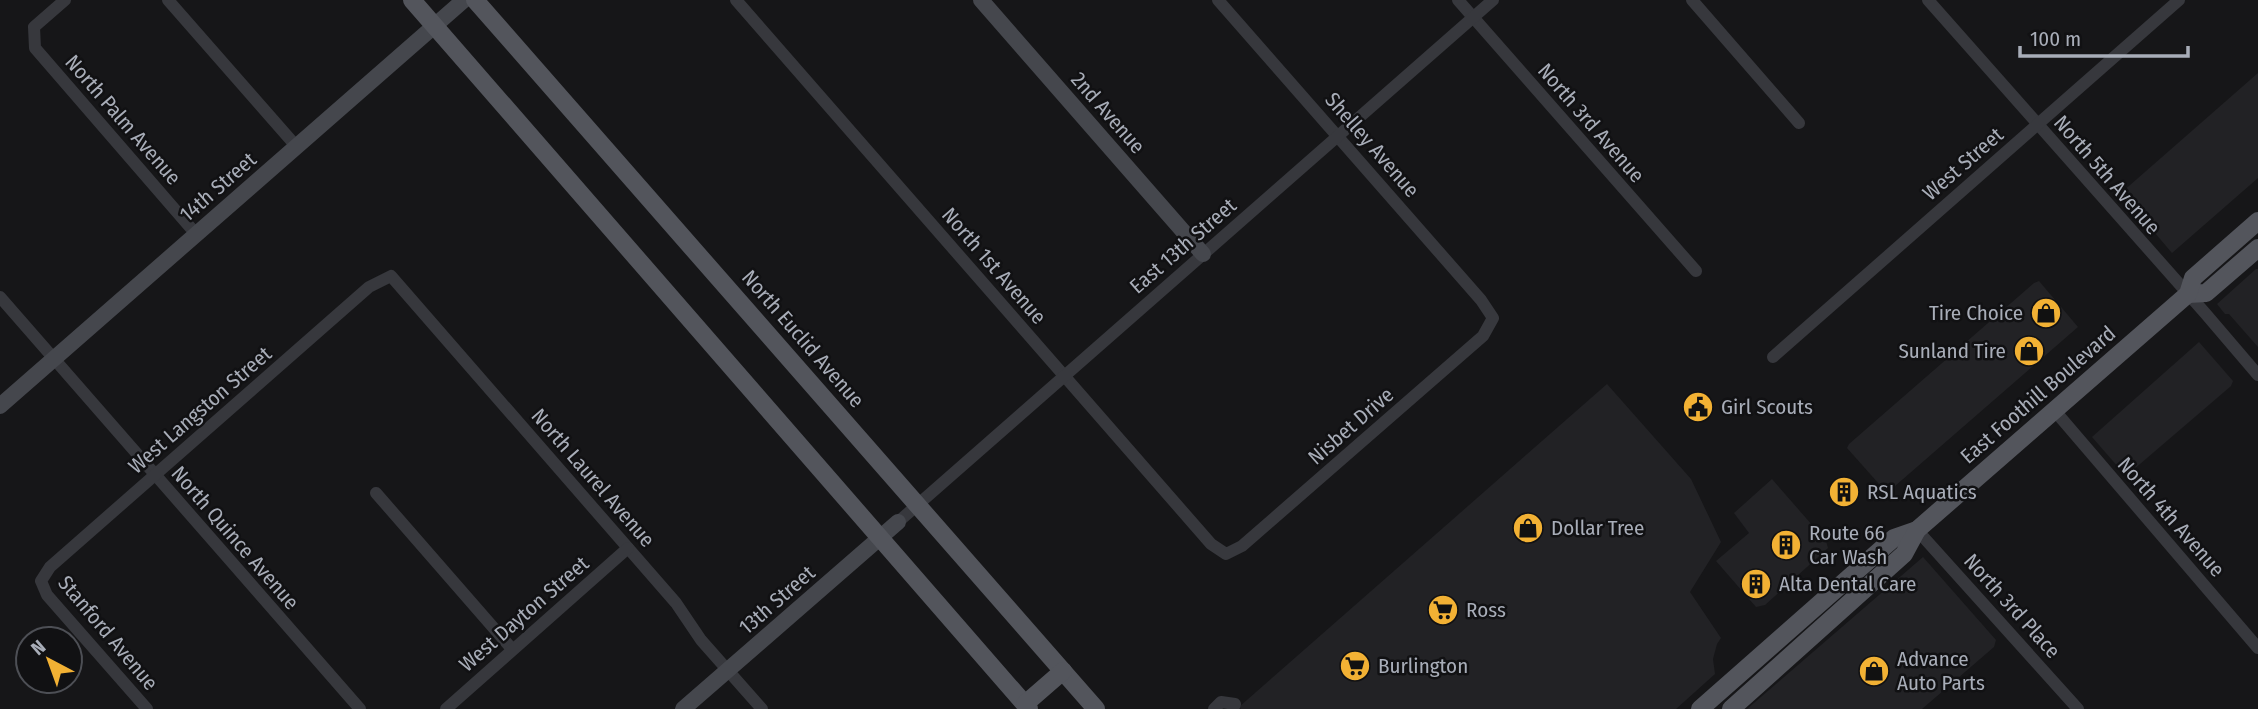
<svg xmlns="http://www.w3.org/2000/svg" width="2258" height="709" viewBox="0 0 2258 709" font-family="'Fira Sans Condensed',sans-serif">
<rect width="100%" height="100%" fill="#161618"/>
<g fill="#222225">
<path d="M 2258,73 L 2258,178 L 2172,253 L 2121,193 Z"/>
<path d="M 2256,269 L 2258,269 L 2258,347 L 2229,314 L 2225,314 L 2217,304 Z"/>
<path d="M 2039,281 L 2078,327 L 1887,493 L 1847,448 L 1849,444 L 2034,283 Z"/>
<path d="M 2199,342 L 2233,381 L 2231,386 L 2126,476 L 2092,437 Z"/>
<path d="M 1607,384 L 1691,479 L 1721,542 L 1690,592 L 1721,638 L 1717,644 L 1713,659 L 1715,674 L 1676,709 L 1241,709 L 1239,707 Z"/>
<path d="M 1772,479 L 1826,541 L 1828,548 L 1765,605 L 1756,607 L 1716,561 L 1749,533 L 1734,513 Z"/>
<path d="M 1923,557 L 1996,640 L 1994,647 L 1922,709 L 1747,709 Z"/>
</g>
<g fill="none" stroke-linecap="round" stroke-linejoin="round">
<g stroke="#37383d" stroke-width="12">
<path d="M 65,0 L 34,27 L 35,48 L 196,234"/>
<path d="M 168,0 L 296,146"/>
<path d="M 736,0 L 1211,544 L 1226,554 L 1242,546 L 1483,336 L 1493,318 L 1481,300 L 1218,0"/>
<path d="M 1458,0 L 1696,271"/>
<path d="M 1692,0 L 1799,123"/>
<path d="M 1928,0 L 2205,313 L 2258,375"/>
<path d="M 0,297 L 360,709"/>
<path d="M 1773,357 L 2179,0"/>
<path d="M 2055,411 L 2258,648"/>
<path d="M 376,493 L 512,649"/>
<path d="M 898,522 L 1493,0"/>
<path d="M 1917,530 L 2078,709"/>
<path d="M 147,709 L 47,595 L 41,581 L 50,567 L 369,287 L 391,276 L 676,603 L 701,640 L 762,709"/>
<path d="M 446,709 L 628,548"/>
<path d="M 1214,709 L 1221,702 L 1235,704 L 1233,709"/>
</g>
<g stroke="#45474d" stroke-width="16">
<path d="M 981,0 L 1203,254"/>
<path d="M 0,406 L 464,0"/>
<path d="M 683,709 L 898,522"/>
</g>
<g stroke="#53555c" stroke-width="18">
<path d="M 412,0 L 1029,709"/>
<path d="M 475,0 L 1096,709"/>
<path d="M 2188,294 L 2206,293 L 2258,248"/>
<path d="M 1025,704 L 1063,671"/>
<path d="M 1700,709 L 1894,538 L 1917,530"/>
<path d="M 1731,709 L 1904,554 L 1917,530 L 2188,294 L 2193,278 L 2258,221"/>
</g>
</g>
<defs>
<g id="shop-disc" transform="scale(1.575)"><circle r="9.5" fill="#f2b134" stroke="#111113"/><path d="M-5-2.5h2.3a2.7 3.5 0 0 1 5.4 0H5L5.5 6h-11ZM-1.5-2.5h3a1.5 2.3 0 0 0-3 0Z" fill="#111"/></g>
<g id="civic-disc" transform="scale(1.575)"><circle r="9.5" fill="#f2b134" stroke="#111113"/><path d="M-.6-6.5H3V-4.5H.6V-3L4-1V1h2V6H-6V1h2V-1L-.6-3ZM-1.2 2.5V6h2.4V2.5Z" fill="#111"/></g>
<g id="building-disc" transform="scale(1.575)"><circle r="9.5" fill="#f2b134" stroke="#111113"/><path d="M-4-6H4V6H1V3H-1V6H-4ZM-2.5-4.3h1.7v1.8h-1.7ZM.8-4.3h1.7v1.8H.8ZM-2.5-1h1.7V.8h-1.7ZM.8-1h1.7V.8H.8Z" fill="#111"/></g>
<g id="supermarket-disc" transform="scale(1.575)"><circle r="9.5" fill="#f2b134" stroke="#111113"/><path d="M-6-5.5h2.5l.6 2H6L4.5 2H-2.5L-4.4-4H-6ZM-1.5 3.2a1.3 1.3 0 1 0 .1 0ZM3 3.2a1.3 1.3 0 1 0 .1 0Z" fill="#111"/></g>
</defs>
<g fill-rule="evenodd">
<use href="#shop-disc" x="2046" y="313"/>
<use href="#shop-disc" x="2029" y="351"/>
<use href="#civic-disc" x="1698" y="407"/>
<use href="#building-disc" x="1844" y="492"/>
<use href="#shop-disc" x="1528" y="528"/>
<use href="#building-disc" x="1786" y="545"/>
<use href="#building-disc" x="1756" y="584"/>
<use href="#supermarket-disc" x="1443" y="610"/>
<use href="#supermarket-disc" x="1355" y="666"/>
<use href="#shop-disc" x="1874" y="671"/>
</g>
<g text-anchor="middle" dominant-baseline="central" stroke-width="5" stroke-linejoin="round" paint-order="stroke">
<g font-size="21" fill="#a8adb8" stroke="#111113">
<text transform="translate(1108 113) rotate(49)">2nd Avenue</text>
<text transform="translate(123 120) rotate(49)">North Palm Avenue</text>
<text transform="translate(1591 123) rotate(49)">North 3rd Avenue</text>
<text transform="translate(1372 145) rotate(49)">Shelley Avenue</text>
<text transform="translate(1963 164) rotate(-41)">West Street</text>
<text transform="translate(2107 175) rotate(49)">North 5th Avenue</text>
<text transform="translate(218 187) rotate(-41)">14th Street</text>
<text transform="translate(1183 246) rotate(-41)">East 13th Street</text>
<text transform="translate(994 266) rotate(49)">North 1st Avenue</text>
<text transform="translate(803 339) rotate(49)">North Euclid Avenue</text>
<text transform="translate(2038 395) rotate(-41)">East Foothill Boulevard</text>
<text transform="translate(200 410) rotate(-41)">West Langston Street</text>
<text transform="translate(1351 426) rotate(-41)">Nisbet Drive</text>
<text transform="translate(593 478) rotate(49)">North Laurel Avenue</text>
<text transform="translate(2171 517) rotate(49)">North 4th Avenue</text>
<text transform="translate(235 538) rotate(49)">North Quince Avenue</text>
<text transform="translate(777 600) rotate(-41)">13th Street</text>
<text transform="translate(2012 606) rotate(48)">North 3rd Place</text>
<text transform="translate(524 614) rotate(-41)">West Dayton Street</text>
<text transform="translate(108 633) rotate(50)">Stanford Avenue</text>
</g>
<g font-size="21" fill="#a8adb8" stroke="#111113" text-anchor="start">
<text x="2023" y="313" text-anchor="end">Tire Choice</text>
<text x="2006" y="351" text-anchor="end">Sunland Tire</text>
<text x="1721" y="407">Girl Scouts</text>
<text x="1867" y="492">RSL Aquatics</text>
<text x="1551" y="528">Dollar Tree</text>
<text x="1809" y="533">Route 66<tspan x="1809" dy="24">Car Wash</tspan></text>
<text x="1779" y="584">Alta Dental Care</text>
<text x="1466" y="610">Ross</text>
<text x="1897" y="659">Advance<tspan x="1897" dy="24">Auto Parts</tspan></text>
<text x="1378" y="666">Burlington</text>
</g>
</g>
<g transform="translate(49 660) rotate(319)"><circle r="33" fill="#111113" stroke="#4d4f55" stroke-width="2"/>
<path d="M0-5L12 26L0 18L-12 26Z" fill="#f2b134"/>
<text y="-10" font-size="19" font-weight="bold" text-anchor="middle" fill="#a8adb8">N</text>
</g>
<path d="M2020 46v10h168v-10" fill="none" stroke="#a8adb8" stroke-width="3.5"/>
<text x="2030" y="46" font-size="21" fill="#a8adb8" stroke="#111113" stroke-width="5" paint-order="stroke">100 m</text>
</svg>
